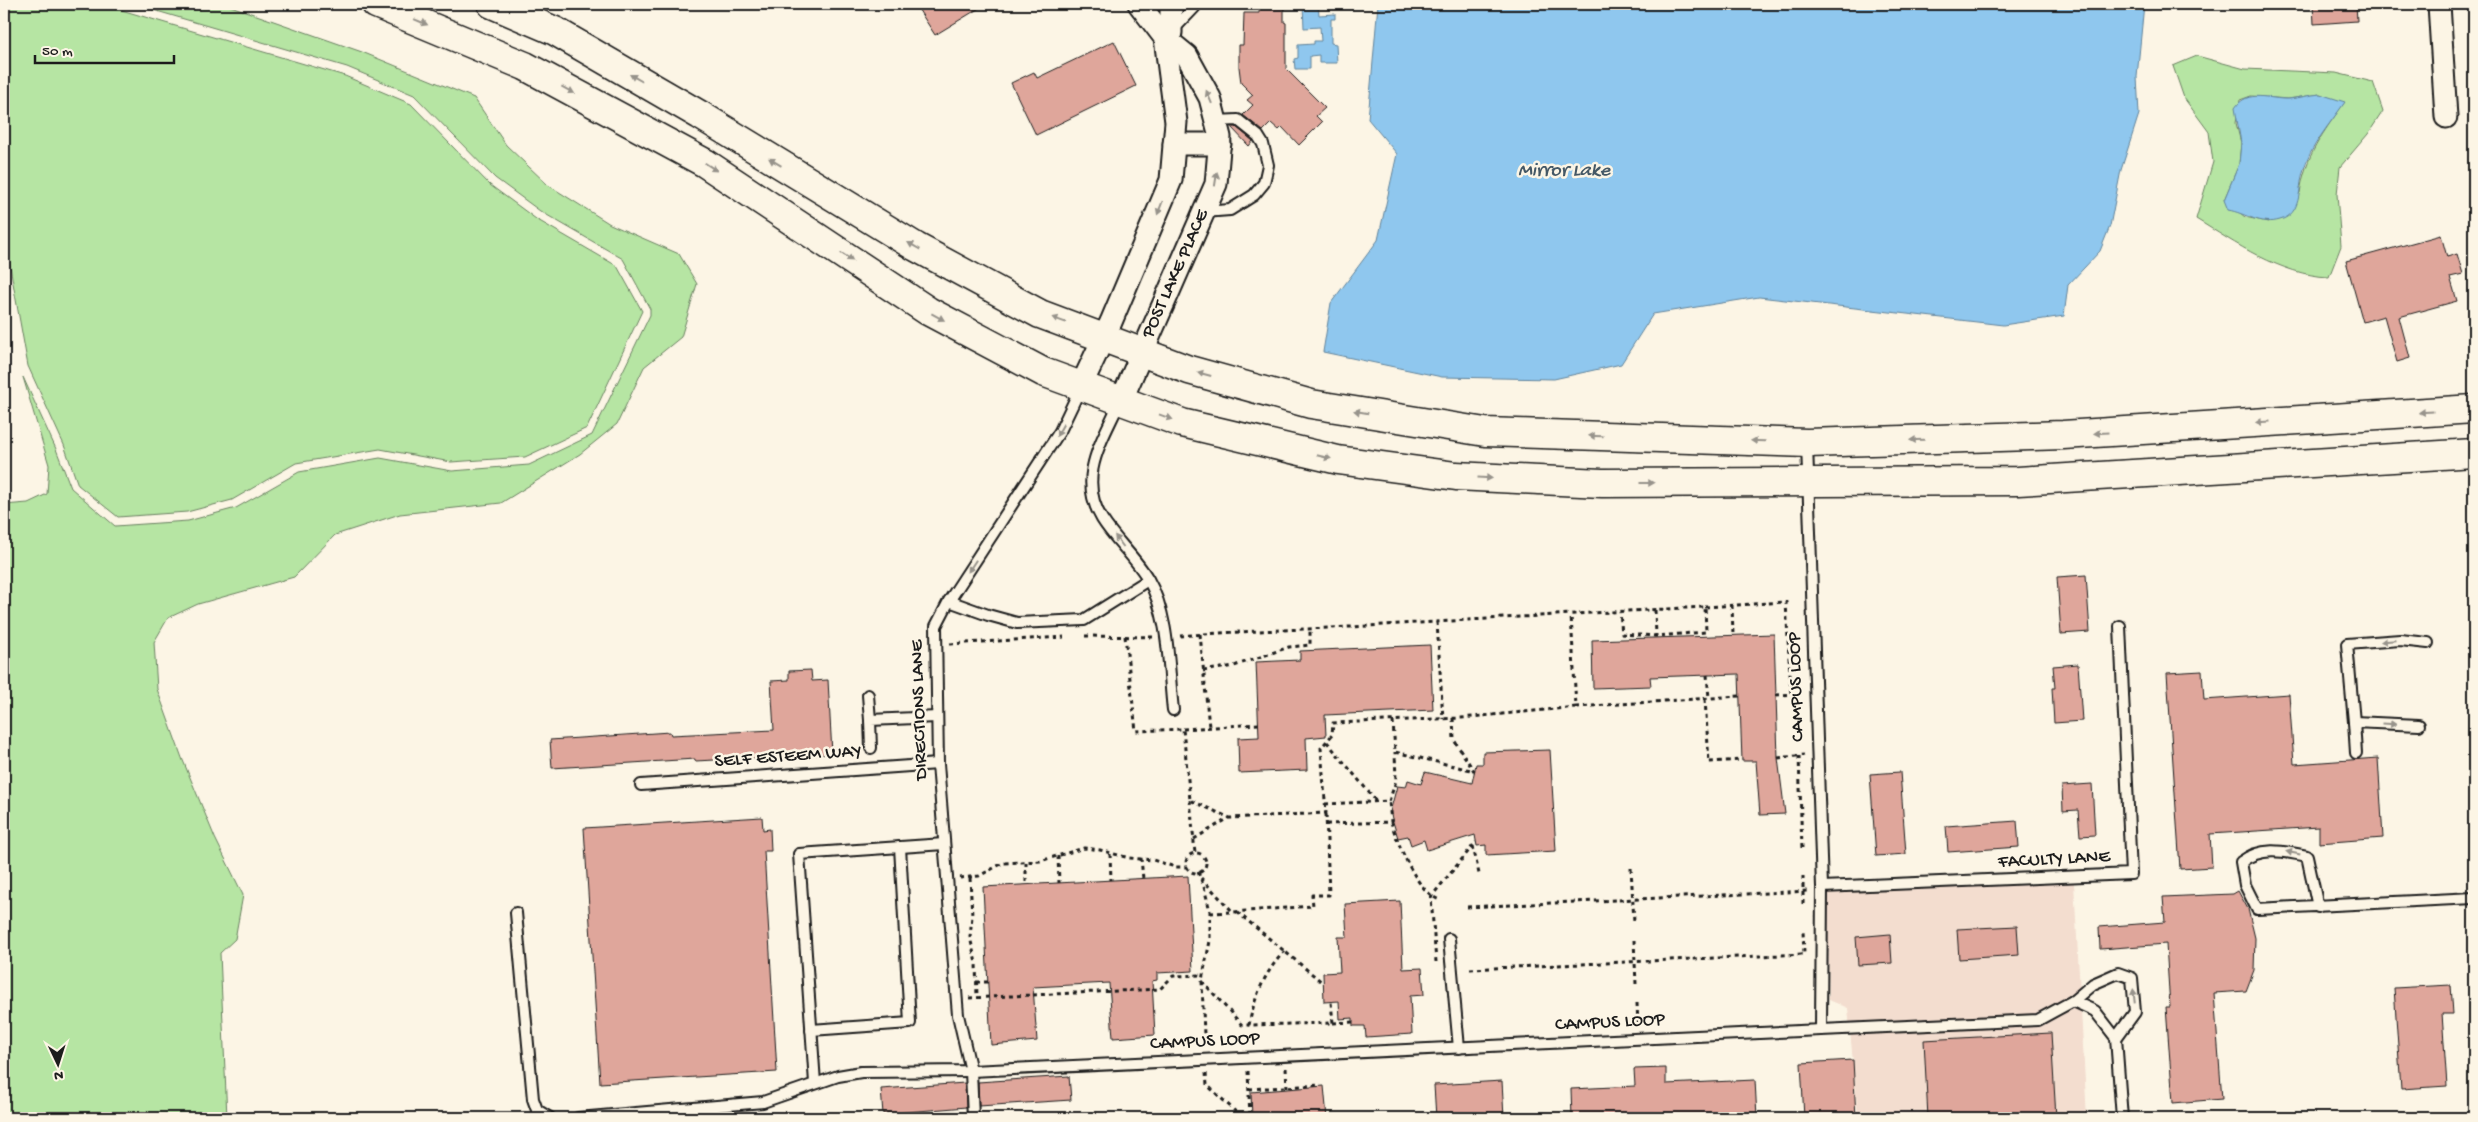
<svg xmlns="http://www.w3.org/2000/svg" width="2478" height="1122" viewBox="0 0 2478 1122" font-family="'Gochi Hand',sans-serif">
<rect width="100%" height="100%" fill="#fcf5e5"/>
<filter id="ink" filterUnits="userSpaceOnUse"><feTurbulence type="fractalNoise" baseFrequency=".02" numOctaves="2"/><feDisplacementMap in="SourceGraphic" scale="10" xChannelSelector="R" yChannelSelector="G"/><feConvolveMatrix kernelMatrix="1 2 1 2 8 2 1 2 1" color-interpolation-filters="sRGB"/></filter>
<g filter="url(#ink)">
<path fill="#f3ddcf" d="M 2074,883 L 2087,1118 L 1858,1118 L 1848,1008 L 1829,1000 L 1827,891 Z"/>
<g fill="#b6e5a3" stroke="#698060" fill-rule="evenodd">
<path d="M 4,4 L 101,4 L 345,76 L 411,104 L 490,185 L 536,219 L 617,266 L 642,311 L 587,428 L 525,457 L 451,462 L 380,449 L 296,463 L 232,500 L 187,512 L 118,517 L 78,485 L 64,445 L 28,366 L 4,233 L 4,135 L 8,97 L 4,87 Z"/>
<path d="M 133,4 L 225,4 L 362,52 L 474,98 L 506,145 L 548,185 L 610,224 L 679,254 L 697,284 L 681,337 L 644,367 L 617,424 L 580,454 L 501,503 L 400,514 L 335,535 L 294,577 L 198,604 L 168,618 L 154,642 L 157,689 L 182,758 L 215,838 L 243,895 L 235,939 L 220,953 L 227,1118 L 4,1118 L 4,505 L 28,503 L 47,494 L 49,465 L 23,377 L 56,449 L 71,488 L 115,526 L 188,521 L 236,508 L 299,472 L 380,458 L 452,471 L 529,465 L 592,435 L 650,315 L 650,309 L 623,259 L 540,211 L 495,178 L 414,95 L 347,67 Z"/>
<path d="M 2197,56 L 2245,69 L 2336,73 L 2373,82 L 2383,111 L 2368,134 L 2340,167 L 2337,194 L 2341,246 L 2329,277 C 2281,275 2235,243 2196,219 L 2213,162 L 2209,132 L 2184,98 L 2173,66 ZM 2320,94 L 2344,103 C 2323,133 2305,156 2300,193 L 2268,222 L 2245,217 L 2224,200 L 2239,164 L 2241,143 L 2236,123 L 2240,100 L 2251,96 L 2288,99 Z"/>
</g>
<g fill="#8fc7ee" stroke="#61839a">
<path d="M 1303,4 L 1318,4 L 1319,15 L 1335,14 L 1335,19 L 1331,19 L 1331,43 L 1336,44 L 1337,63 L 1319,63 L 1319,55 L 1310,56 L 1310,69 L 1295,69 L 1294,59 L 1298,58 L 1298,45 L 1314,44 L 1314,41 L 1321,41 L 1320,27 L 1304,28 Z"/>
<path d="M 1378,4 L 2144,4 L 2137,77 L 2139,114 L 2121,170 L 2110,226 L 2100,251 L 2068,285 L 2064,316 L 2003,325 L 1759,297 L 1653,314 L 1621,364 L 1554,379 L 1442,377 L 1323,352 L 1331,303 L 1378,240 L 1397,154 L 1368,119 Z"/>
<path d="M 2320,94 L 2345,102 C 2330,124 2310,146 2303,172 C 2298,190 2302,214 2280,220 C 2260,226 2246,213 2228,210 L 2224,200 L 2239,164 L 2241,143 L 2235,108 C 2248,88 2269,100 2289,99 C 2299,98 2309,95 2320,94 Z"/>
</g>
<g fill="#dfa69b" stroke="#1c1c1c">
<path d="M 915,4 L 986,4 L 935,35 Z"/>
<path d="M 1260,4 L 1284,4 L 1284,22 L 1286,23 L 1286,69 L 1325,108 L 1316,116 L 1322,122 L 1299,145 L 1282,127 L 1279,130 L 1271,123 L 1263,131 L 1243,115 L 1253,105 L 1247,100 L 1253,95 L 1241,83 L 1239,67 L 1239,45 L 1243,45 L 1244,13 L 1259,13 Z"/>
<path d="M 2313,4 L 2356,4 L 2357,21 L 2314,24 Z"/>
<path d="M 1114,41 L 1136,86 L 1036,135 L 1011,83 L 1034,72 L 1037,78 Z"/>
<path d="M 1231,127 L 1236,127 L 1253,141 L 1249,146 Z"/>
<path d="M 2441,235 L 2447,257 L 2457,254 L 2463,274 L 2450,277 L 2457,301 L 2399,317 L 2410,358 L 2397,362 L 2384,316 L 2363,322 L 2346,261 Z"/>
<path d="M 2086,575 L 2090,632 L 2061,634 L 2057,577 Z"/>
<path d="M 1774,634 L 1778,758 L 1785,814 L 1760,815 L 1756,761 L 1742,761 L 1739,674 L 1650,677 L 1651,686 L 1593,688 L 1592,640 Z"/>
<path d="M 1430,645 L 1433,710 L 1325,715 L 1326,736 L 1306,738 L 1307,770 L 1239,773 L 1238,738 L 1259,737 L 1256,662 L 1300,660 L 1300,651 Z"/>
<path d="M 2078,664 L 2082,721 L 2054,723 L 2052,688 L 2055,688 L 2053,666 Z"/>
<path d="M 811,670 L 812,681 L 828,680 L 832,754 L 695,761 L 695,759 L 552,768 L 550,740 L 670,732 L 671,735 L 774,730 L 771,681 L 789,680 L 789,671 Z"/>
<path d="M 2202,671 L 2204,700 L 2289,694 L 2294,764 L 2378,758 L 2383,838 L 2319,843 L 2319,827 L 2210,834 L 2212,867 L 2180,869 L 2167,673 Z"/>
<path d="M 1550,750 L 1556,851 L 1486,855 L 1486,845 L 1477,846 L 1475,835 L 1427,850 L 1424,840 L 1411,845 L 1408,836 L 1398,838 L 1390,812 L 1397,786 L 1406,787 L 1408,780 L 1421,784 L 1425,772 L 1472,783 L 1476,764 L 1483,764 L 1483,752 Z"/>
<path d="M 1900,772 L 1906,854 L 1876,856 L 1870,774 Z"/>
<path d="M 2092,784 L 2095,835 L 2080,836 L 2078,810 L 2063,811 L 2062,786 Z"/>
<path d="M 762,817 L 763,830 L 770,829 L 771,851 L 764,851 L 777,1072 L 600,1083 L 584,828 Z"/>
<path d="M 2017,821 L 2019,847 L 1948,852 L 1946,826 Z"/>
<path d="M 1188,876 L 1193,971 L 1157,973 L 1157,980 L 1152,981 L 1155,1035 L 1113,1038 L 1109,983 L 1033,987 L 1037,1041 L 991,1045 L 983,887 Z"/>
<path d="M 2238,891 L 2248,909 L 2255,938 L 2254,970 L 2246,991 L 2214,993 L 2222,1099 L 2173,1103 L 2166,1007 L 2170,1007 L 2166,944 L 2100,949 L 2099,927 L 2165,922 L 2163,897 L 2233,894 Z"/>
<path d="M 1400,901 L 1403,969 L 1422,968 L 1424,995 L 1410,996 L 1412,1034 L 1366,1037 L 1365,1026 L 1353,1026 L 1353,1018 L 1340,1019 L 1339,1001 L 1324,1002 L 1323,973 L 1340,972 L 1338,937 L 1347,937 L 1345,904 Z"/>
<path d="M 2017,926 L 2019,955 L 1959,959 L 1957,929 Z"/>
<path d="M 1890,934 L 1892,963 L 1858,965 L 1856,937 Z"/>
<path d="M 2451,985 L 2453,1014 L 2442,1014 L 2447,1086 L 2401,1089 L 2394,988 Z"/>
<path d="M 2051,1033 L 2056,1118 L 1928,1118 L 1924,1040 Z"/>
<path d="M 1853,1060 L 1856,1118 L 1804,1118 L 1801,1063 Z"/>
<path d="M 1666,1068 L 1666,1084 L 1755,1080 L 1757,1118 L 1572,1118 L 1571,1089 L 1635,1086 L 1634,1069 Z"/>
<path d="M 1069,1076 L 1071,1100 L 979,1106 L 978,1082 Z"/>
<path d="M 1502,1081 L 1504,1118 L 1436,1118 L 1434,1085 Z"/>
<path d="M 965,1083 L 966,1107 L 883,1114 L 881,1089 Z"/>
<path d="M 1324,1086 L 1327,1118 L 1252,1118 L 1251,1092 Z"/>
</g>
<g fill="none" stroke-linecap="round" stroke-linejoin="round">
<g stroke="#1c1c1c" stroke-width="14">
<g id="lane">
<path d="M 1173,30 L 1194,8 L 1195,4"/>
<path d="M 1204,212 L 1230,210 L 1254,195 L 1264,183 L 1268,165 L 1263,144 L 1258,136 L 1238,120 L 1216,121"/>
<path d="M 1120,401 C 1103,440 1076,477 1102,519 C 1115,540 1136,558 1148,579 C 1170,617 1168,667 1173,710"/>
<path d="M 949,601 L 988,615 L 1017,623 L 1084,620 L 1148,580"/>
<path d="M 868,695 L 870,720"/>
<path d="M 2354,722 L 2347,644 L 2400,640 L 2428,643"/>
<path d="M 871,748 L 870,720 L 937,717"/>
<path d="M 2356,753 L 2354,722 L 2419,725"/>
<path d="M 641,785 L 938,764"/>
<path d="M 1822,887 L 2131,874 L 2120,626"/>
<path d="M 2318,907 L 2307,856 C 2283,851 2261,846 2241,862 L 2245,885 L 2257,909 L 2474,898"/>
<path d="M 516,913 L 533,1099 L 537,1110 L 550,1118"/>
<path d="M 1449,939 L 1459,1048"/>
<path d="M 2073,1001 L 2095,1011 L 2116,1038 L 2122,1118"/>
<path d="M 811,1030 L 910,1023 L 900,847"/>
<path d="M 1821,1030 L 2038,1020 L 2073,1001 L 2093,984 L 2118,973 L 2132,978 L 2135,1012 L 2116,1038"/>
<path d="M 815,1083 L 799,854 L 944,844"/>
<path d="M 578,1118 L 763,1102 L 838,1076 L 861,1072 L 971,1071 L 1821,1030 L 1822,887 L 1807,444"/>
<path d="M 973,1118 L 971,1071 L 958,1015 L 938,764 L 936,626 L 949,601 L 1060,431 L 1081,387"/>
</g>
</g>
<g stroke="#1c1c1c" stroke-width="25">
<g id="street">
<path d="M 1171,4 L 1171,33"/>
<path d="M 2439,4 L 2446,117"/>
<path d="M 1174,144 L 1220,144"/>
<path d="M 1081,386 L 1111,322 L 1171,180 L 1176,122 L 1165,38"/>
<path d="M 1121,401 L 1216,184 L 1220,137 L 1210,98 L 1187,56 L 1165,38 L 1139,4"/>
</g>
</g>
<g stroke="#1c1c1c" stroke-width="31">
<g id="primary">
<path d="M 376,4 L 525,66 L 705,163 L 928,311 L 1043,372 L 1182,423 L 1338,460 L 1456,476 L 1602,483 L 2018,481 L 2474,453"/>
<path d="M 492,4 L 555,31 L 700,115 L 916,247 L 1040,314 L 1189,370 L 1311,404 L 1485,432 L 1807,443 L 2063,435 L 2474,409"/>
</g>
</g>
<g stroke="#1c1c1c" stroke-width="3" stroke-dasharray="4 4" stroke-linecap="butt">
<path d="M 1732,605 L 1733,635"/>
<path d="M 1705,607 L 1786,602 L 1791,694"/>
<path d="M 1655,610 L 1656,636"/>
<path d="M 1437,622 L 1443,719"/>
<path d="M 1200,634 L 1209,727"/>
<path d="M 1085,636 L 1154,637"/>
<path d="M 1125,636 L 1136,731 L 1183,729 L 1190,800 L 1230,818 L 1326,813 L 1321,748 L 1332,735 L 1333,723 L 1461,718 L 1576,707 L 1571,615"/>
<path d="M 1180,636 C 1237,631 1293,630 1350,627 C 1468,620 1587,613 1705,607 L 1706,632 L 1656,636 L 1622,634 L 1620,612"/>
<path d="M 950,644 L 1064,637"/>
<path d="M 1203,671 L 1234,666 L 1289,647 L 1310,645 L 1310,629"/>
<path d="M 1707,675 L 1709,698"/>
<path d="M 1776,695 L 1801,694"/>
<path d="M 1705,699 L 1709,762 L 1742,760"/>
<path d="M 1576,707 L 1740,696"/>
<path d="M 1453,718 L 1454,740 L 1474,771"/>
<path d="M 1393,721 L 1395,752 L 1475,771"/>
<path d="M 1183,729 L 1259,724"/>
<path d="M 1327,742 L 1377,802"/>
<path d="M 1799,756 L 1802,849"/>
<path d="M 1778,758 L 1804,755"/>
<path d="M 1190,800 L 1195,853"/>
<path d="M 1325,804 L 1389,801 L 1396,781 L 1395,752"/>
<path d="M 1391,822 C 1398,844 1417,893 1440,900"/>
<path d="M 1326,824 L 1391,822 L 1389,801"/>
<path d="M 1194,839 L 1229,818"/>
<path d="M 1473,846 L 1479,874"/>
<circle cx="1196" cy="863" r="10"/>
<path d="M 1110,854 L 1111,880"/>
<path d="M 1058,856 L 1059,883"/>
<path d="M 1141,858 L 1143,879"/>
<path d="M 1026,862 L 1026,885"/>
<path d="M 1631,868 L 1634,922"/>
<path d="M 1198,872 L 1204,887 L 1210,911 L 1210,941 L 1202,980 L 1204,1036"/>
<path d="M 1803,876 L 1803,906"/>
<path d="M 960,878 L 979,876 L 1003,863 L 1040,861 L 1084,848 L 1100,850 L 1129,858 L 1153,860 L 1175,867 L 1188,867"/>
<path d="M 970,878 L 972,916 L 970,937 L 976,963 L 977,997"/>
<path d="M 1201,878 L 1233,912 L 1313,906 L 1312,895 L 1329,895 L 1326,813"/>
<path d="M 1467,907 L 1809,891"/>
<path d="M 1237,912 L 1323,983"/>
<path d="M 1210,913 L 1232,912"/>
<path d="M 1634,940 L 1636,984"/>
<path d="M 1285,951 C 1265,971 1254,998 1249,1025 L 1333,1023 L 1331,1002"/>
<path d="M 1436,962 L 1431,897 L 1476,842"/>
<path d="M 1470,969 L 1804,954 L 1803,931"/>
<path d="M 1202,981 L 1242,1025 L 1249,1025"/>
<path d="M 976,982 L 988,982"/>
<path d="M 969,998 L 1160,989 L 1173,976 L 1203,975"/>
<path d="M 1637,1003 L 1638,1025"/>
<path d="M 1333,1023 L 1353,1022"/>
<path d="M 1286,1068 L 1287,1088"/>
<path d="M 1248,1071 L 1250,1118"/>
<path d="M 1206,1073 L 1207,1085 L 1236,1112 L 1240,1118"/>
<path d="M 1249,1089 L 1321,1085"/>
</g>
<use href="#lane" stroke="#fcf5e5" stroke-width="10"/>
<use href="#street" stroke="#fcf5e5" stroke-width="21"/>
<use href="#primary" stroke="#fcf5e5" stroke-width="28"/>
</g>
<defs><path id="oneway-solid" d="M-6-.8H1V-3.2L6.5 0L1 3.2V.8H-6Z" transform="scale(1.25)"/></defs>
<g fill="#97938b">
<use href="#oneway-solid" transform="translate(421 22) rotate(23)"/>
<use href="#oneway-solid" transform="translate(636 78) rotate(-150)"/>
<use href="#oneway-solid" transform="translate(568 90) rotate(28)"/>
<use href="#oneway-solid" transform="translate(1209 97) rotate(-113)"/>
<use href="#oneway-solid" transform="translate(775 162) rotate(-149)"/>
<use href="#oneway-solid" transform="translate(711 167) rotate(33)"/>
<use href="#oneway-solid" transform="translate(1216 179) rotate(-81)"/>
<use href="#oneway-solid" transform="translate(1160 208) rotate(111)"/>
<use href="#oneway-solid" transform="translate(914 246) rotate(-150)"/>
<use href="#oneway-solid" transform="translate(847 257) rotate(34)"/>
<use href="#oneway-solid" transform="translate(938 317) rotate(28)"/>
<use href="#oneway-solid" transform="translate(1059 320) rotate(-160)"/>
<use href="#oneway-solid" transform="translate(1204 374) rotate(-165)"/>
<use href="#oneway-solid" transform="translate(1361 412) rotate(-170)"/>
<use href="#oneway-solid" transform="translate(2426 412) rotate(176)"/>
<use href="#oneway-solid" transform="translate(1166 417) rotate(20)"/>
<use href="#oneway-solid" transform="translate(2263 422) rotate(176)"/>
<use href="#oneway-solid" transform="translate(1060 430) rotate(119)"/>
<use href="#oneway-solid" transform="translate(2101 433) rotate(176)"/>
<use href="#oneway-solid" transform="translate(1596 436) rotate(-178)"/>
<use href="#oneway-solid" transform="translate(1917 440) rotate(178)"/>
<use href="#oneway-solid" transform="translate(1758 441) rotate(-178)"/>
<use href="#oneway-solid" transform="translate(1324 457) rotate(13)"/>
<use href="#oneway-solid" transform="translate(1485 478) rotate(3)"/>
<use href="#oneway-solid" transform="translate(1647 483)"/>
<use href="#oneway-solid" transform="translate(1119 541) rotate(-127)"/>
<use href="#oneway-solid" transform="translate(972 566) rotate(123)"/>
<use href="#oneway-solid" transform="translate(2388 641) rotate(175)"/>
<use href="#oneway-solid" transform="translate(2389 724) rotate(3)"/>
<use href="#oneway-solid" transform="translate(2293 853) rotate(-168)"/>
<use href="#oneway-solid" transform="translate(2134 996) rotate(-96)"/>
</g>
</g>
<g text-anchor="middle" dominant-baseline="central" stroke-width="5" stroke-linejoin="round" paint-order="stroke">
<g font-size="19" fill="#1c1c1c" stroke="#fcf5e5">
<text transform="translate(1176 274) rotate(-66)">POST LAKE PLACE</text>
<text transform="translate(1797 687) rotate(-92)">CAMPUS LOOP</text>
<text transform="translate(920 710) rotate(-92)">DIRECTIONS LANE</text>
<text transform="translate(788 757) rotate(-4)">SELF ESTEEM WAY</text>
<text transform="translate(2054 860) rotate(-3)">FACULTY LANE</text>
<text transform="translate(1610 1023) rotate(-3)">CAMPUS LOOP</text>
<text transform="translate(1205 1042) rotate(-3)">CAMPUS LOOP</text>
</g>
<g font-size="20" font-style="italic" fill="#445866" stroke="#fcf5e5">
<text x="1564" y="171">Mirror Lake</text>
</g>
</g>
<rect width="2478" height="1122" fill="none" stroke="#fcf5e5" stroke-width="20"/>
<rect x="10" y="10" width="2458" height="1102" fill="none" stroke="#1c1c1c" stroke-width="2" filter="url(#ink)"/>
<g transform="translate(58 1064) rotate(176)" stroke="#fcf5e5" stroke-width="4" paint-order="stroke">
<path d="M0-4L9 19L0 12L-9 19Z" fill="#1c1c1c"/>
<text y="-8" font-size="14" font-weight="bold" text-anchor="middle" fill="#1c1c1c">N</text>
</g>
<path d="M35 55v8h139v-8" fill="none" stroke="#1c1c1c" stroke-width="2.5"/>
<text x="42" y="55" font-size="15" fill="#1c1c1c" stroke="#fcf5e5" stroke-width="4" paint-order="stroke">50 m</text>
</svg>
